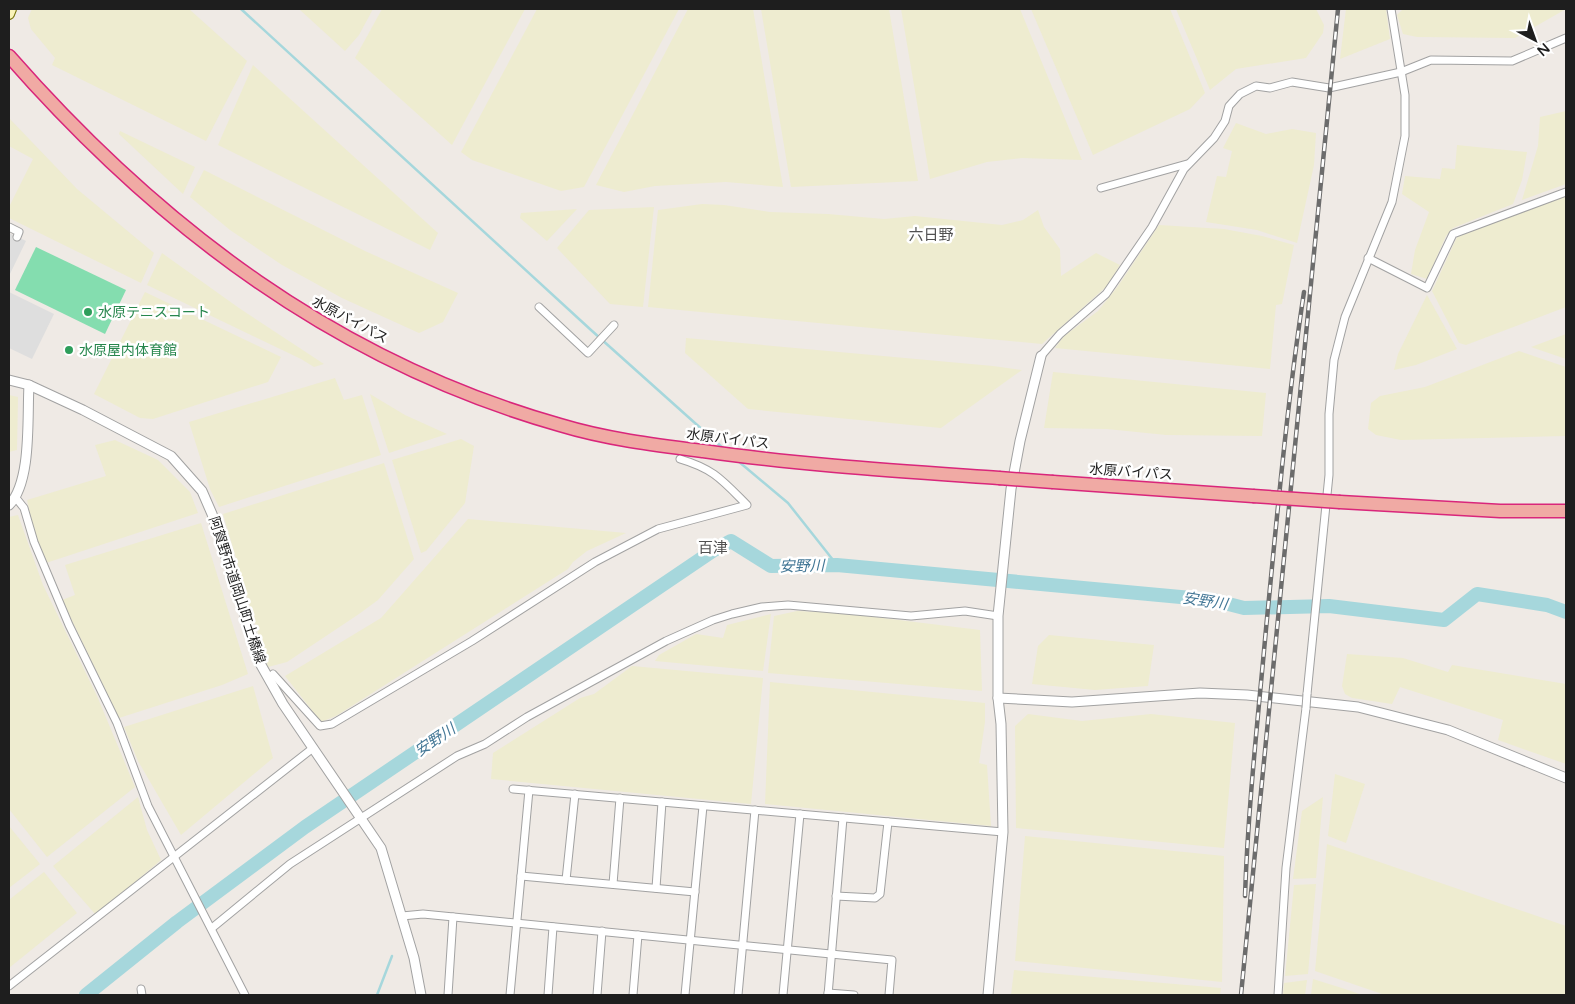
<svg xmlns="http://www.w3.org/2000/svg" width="1575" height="1004" viewBox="0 0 1575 1004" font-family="'Varela Round','Noto Sans JP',sans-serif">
<rect width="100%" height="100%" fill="#efeae5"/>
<g fill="#eeecd0">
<path d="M 32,9 L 189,9 L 247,61 L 206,141 L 52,65 L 55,58 L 31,29 L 28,18 Z"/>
<path d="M 299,9 L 373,9 L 359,35 L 345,51 Z"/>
<path d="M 382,9 L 525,9 L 452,145 L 355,58 Z"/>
<path d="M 537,9 L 679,9 L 584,187 L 561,191 L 472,160 L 461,152 Z"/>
<path d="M 688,9 L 753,9 L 783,187 L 726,182 L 655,186 L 624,192 L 596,185 Z"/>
<path d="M 761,9 L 889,9 L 918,181 L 791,187 Z"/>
<path d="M 901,9 L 1020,9 L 1082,160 L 1022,158 L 987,162 L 930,179 Z"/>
<path d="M 1031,9 L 1170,9 L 1205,93 L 1190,109 L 1093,155 Z"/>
<path d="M 1176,9 L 1316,9 L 1324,25 L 1323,33 L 1306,58 L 1236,69 L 1210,90 Z"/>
<path d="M 1346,9 L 1386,9 L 1390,39 L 1340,59 Z"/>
<path d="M 1403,9 L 1566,9 L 1515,38 L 1417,37 L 1403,34 L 1397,15 Z"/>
<path d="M 253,65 L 438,233 L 430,250 L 218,145 Z"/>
<path d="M 1566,100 L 1566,184 L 1522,200 L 1538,146 L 1540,117 L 1566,111 Z"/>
<path d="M 9,118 L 77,189 L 154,253 L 141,283 L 9,218 L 9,207 L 33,159 L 9,146 Z"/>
<path d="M 1236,123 L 1266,134 L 1292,129 L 1316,133 L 1314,165 L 1297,243 L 1257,230 L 1206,222 L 1217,176 L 1226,177 L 1232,151 L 1223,148 Z"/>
<path d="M 120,131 L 195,167 L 183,194 L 119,134 Z"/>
<path d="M 1457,145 L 1527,152 L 1522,180 L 1513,204 L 1453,228 L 1446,236 L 1427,279 L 1411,274 L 1415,250 L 1429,212 L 1402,194 L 1405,176 L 1440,179 L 1442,168 L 1455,169 Z"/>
<path d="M 204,170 L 365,251 L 458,293 L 443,322 L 419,333 L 342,298 L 282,265 L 230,230 L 190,197 Z"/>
<path d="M 1566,196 L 1566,307 L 1466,345 L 1459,343 L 1432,291 L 1457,237 Z"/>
<path d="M 702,204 L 724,205 L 770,212 L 828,214 L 884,219 L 915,216 L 1002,225 L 1023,220 L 1038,210 L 1044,227 L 1060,249 L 1061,276 L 1096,253 L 1120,265 L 1107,286 L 1042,344 L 648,307 L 658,210 Z"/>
<path d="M 654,207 L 643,307 L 610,304 L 557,248 L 589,210 Z"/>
<path d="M 577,209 L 547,241 L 520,218 L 521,213 Z"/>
<path d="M 1159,225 L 1224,229 L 1262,236 L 1294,245 L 1282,304 L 1276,305 L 1270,369 L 1055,348 L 1064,336 L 1098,311 L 1118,286 Z"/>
<path d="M 162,253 L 239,308 L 324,364 L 314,367 L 301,359 L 147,285 Z"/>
<path d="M 145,292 L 281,357 L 268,382 L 153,419 L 140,418 L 94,394 Z"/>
<path d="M 1427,295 L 1457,349 L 1416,365 L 1394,370 L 1398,354 Z"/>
<path d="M 1566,334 L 1566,359 L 1531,347 Z"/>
<path d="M 686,338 L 993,366 L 1022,370 L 941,428 L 748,409 L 685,353 Z"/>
<path d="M 1519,351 L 1566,367 L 1566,436 L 1401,440 L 1376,435 L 1368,429 L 1371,403 L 1380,396 L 1425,387 Z"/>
<path d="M 1053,372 L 1266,393 L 1262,436 L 1166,435 L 1107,429 L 1044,428 Z"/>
<path d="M 335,378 L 344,400 L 362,395 L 381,455 L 219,507 L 210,489 L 189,422 Z"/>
<path d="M 370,394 L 405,415 L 447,434 L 389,453 Z"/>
<path d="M 9,395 L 18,397 L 17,450 L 9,452 Z"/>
<path d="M 461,439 L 474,446 L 465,503 L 426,551 L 421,553 L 392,460 Z"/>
<path d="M 115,440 L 158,460 L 190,492 L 198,513 L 46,563 L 33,528 L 27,500 L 106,476 L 95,445 Z"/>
<path d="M 384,463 L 414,559 L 378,600 L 359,614 L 287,662 L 268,667 L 223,514 Z"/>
<path d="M 18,515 L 43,585 L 97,696 L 135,787 L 47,857 L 9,809 L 9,517 Z"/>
<path d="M 468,519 L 626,533 L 587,551 L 573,562 L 568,569 L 336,716 L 321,722 L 285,676 L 381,618 Z"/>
<path d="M 201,523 L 248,674 L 222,685 L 119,718 L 62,600 L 75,595 L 65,565 Z"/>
<path d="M 797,611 L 842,613 L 980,630 L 982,691 L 768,673 L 774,616 Z"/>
<path d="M 771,614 L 763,671 L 655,661 L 659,655 L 696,634 L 723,638 L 727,625 Z"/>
<path d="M 1049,635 L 1154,645 L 1148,686 L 1095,690 L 1032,684 L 1038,646 Z"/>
<path d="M 1347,654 L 1403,658 L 1448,672 L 1452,665 L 1566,684 L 1566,764 L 1498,740 L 1503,720 L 1400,687 L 1392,704 L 1352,698 L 1345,694 L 1342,686 Z"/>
<path d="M 632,666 L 763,678 L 751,804 L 491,779 L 493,753 L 580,698 L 594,694 Z"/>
<path d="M 770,682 L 985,703 L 985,722 L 979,763 L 987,765 L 991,826 L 765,804 Z"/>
<path d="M 253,686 L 273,758 L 181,835 L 138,761 L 124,727 Z"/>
<path d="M 1028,714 L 1082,721 L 1151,714 L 1235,723 L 1224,848 L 1016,828 L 1015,726 Z"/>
<path d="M 1335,774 L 1365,784 L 1346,843 L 1328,836 Z"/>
<path d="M 138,797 L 147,830 L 161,860 L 96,915 L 53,866 Z"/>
<path d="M 1323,797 L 1316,878 L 1293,879 L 1302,811 Z"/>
<path d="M 9,826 L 40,864 L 9,888 Z"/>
<path d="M 1025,836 L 1224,856 L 1222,982 L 1015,961 Z"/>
<path d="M 1327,844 L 1566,926 L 1566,995 L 1385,995 L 1315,971 Z"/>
<path d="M 44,872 L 77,913 L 9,968 L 9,900 Z"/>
<path d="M 1316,884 L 1308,974 L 1285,976 L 1294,885 Z"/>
<path d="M 1014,970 L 1221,988 L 1220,995 L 1011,995 Z"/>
<path d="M 1313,979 L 1345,989 L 1362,995 L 1311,995 Z"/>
<path d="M 1307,980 L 1305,995 L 1283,995 L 1284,983 Z"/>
</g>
<path fill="#84ddaf" d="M 36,247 L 126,290 L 105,334 L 15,290 Z"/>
<g fill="#dedede">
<path d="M 9,233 L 26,241 L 9,276 Z"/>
<path d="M 9,292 L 54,314 L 32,359 L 9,348 Z"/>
</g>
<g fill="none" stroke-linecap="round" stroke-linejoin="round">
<g stroke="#a6d7dc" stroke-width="2.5">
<path d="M 241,9 L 591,330 L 724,449"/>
<path d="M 738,461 L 788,503 L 837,565"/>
<path d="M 377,995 L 392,956"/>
</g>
<path stroke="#a6d7dc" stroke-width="14" d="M 86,995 L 177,922 L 305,827 L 714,550 L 731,541 L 771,566 L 837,565 L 1213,600 L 1244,608 L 1329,606 L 1444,620 L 1477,594 L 1547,605 L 1566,612"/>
<g stroke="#a2a2a2" stroke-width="9">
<g id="minor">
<path d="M 1101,188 L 1187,164"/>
<path d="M 9,227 L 19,232 L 17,237"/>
<path d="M 1368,258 L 1427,288 L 1453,234 L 1566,192"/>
<path d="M 539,307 L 588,353 L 614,325"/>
<path d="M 1041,356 L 1060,334 L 1106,294 L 1152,227 L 1184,169 L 1214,138 L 1225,121 L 1229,106 L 1240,94 L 1256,86 L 1270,88 L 1292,82 L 1329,88 L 1401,72 L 1431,60 L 1512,61 L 1566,38"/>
<path d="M 16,498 L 24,508 L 34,542 L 69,625 L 117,723 L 148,806 L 245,995"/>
<path d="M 273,674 L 320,726 L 332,724 L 472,641 L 595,562 L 658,529 L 747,505 C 722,480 714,469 680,459"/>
<path d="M 1307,694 L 1329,475 L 1329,414 L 1334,360 L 1345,317 L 1392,202 L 1405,136 L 1405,95 L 1391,9"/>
<path d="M 513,789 L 1003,832"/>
<path d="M 521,876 L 695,892"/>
<path d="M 566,880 L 575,794"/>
<path d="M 613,884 L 620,798"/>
<path d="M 656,888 L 662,802"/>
<path d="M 836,896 L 875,898 L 880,894 L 888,822"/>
<path d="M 402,916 L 423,914 L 892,960 L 889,995"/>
<path d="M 212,928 L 290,864 L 457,756 L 485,744 L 527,717 L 666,641 L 713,620 L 732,614 L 762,607 L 788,605 L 911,616 L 965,611 L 998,616"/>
<path d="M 9,986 L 313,748"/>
<path d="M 141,989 L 142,995"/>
<path d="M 828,993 L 854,995"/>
<path d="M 448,995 L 453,917"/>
<path d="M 510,995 L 529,790"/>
<path d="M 548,995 L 553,927"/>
<path d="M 597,995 L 602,931"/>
<path d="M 633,995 L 638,935"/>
<path d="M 685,995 L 703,806"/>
<path d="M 738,995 L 755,810"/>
<path d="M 783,995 L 800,814"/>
<path d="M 828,995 L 843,818"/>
<path d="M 1278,995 L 1286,868 L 1306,708"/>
</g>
</g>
<g stroke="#a2a2a2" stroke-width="11">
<g id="tertiary">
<path d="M 9,380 L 29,385 L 83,410 L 171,456 L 202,491 L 212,514 L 261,665 L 283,704 L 381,848 L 414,958 L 421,995"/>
<path d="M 9,505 C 32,482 27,417 29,385"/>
<path d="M 998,698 L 1072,702 L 1200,693 L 1247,695 L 1358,707 L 1448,730 L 1566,778"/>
<path d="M 988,995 L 1003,832 L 1001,724 L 998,698 L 998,616 L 1011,489 L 1020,441 L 1041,356"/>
</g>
</g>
<g stroke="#757206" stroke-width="12">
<path id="secondary" d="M 9,14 L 11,9"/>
</g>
<g stroke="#d9267b" stroke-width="15">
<g id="trunk">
<path d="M 9,56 C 160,228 337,362 560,425 C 606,439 655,445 703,451 C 801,465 900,471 999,478"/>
<path d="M 1053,482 L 1253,496"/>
<path d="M 1340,502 L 1500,511 L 1566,511"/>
</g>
</g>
<use href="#minor" stroke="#fff" stroke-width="7"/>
<use href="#tertiary" stroke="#fff" stroke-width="9"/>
<use href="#secondary" stroke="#f9f3b9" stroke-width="10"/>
<use href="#trunk" stroke="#f0aaa4" stroke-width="12"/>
<g stroke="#6c6c6c" stroke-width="4.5">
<g id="rail">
<path d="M 1245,896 C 1248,807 1258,718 1266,629 C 1277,516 1287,404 1304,292"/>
<path d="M 1241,995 L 1338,9"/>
</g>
</g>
<use href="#rail" stroke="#fff" stroke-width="2.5" stroke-dasharray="8" stroke-linecap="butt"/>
<g stroke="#a2a2a2" stroke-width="9" stroke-linecap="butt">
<path id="minor-bridge" d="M 1306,708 L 1307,694"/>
</g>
<g stroke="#d9267b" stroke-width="15" stroke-linecap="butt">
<g id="trunk-bridge">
<path d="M 999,478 L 1053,482"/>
<path d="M 1253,496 L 1340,502"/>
</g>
</g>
<use href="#minor-bridge" stroke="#fff" stroke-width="7"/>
<use href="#trunk-bridge" stroke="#f0aaa4" stroke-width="12"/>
</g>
<g fill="#2e9e5b" stroke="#fff" stroke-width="2">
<circle cx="88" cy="312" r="5"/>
<circle cx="69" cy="350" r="5"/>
</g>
<g text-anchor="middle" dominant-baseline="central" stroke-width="5" stroke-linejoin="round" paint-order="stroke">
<g font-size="14" fill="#27864d" stroke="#fff" text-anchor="start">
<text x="98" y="312">水原テニスコート</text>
<text x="79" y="350">水原屋内体育館</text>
</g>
<g font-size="14" fill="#1e1e1e" stroke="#fff">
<text transform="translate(350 320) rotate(28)">水原バイパス</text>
<text transform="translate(728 439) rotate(7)">水原バイパス</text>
<text transform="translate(1131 472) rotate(4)">水原バイパス</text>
<text transform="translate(237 590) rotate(72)">阿賀野市道岡山町土橋線</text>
</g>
<g font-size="15" fill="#515151" stroke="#fff">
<text x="931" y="235">六日野</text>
<text x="713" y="548">百津</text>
</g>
<g font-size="15" font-style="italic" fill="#437796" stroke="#fff">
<text transform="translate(802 566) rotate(-1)">安野川</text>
<text transform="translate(1205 601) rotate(9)">安野川</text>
<text transform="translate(435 740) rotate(-34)">安野川</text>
</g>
</g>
<rect width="1575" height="1004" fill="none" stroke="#1e1e1e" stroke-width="20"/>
<g transform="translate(1535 40) rotate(139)" stroke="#ffffff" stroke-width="4" paint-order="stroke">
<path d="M0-4L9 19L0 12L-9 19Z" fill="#1e1e1e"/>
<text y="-8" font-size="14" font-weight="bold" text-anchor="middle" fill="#1e1e1e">N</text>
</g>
</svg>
